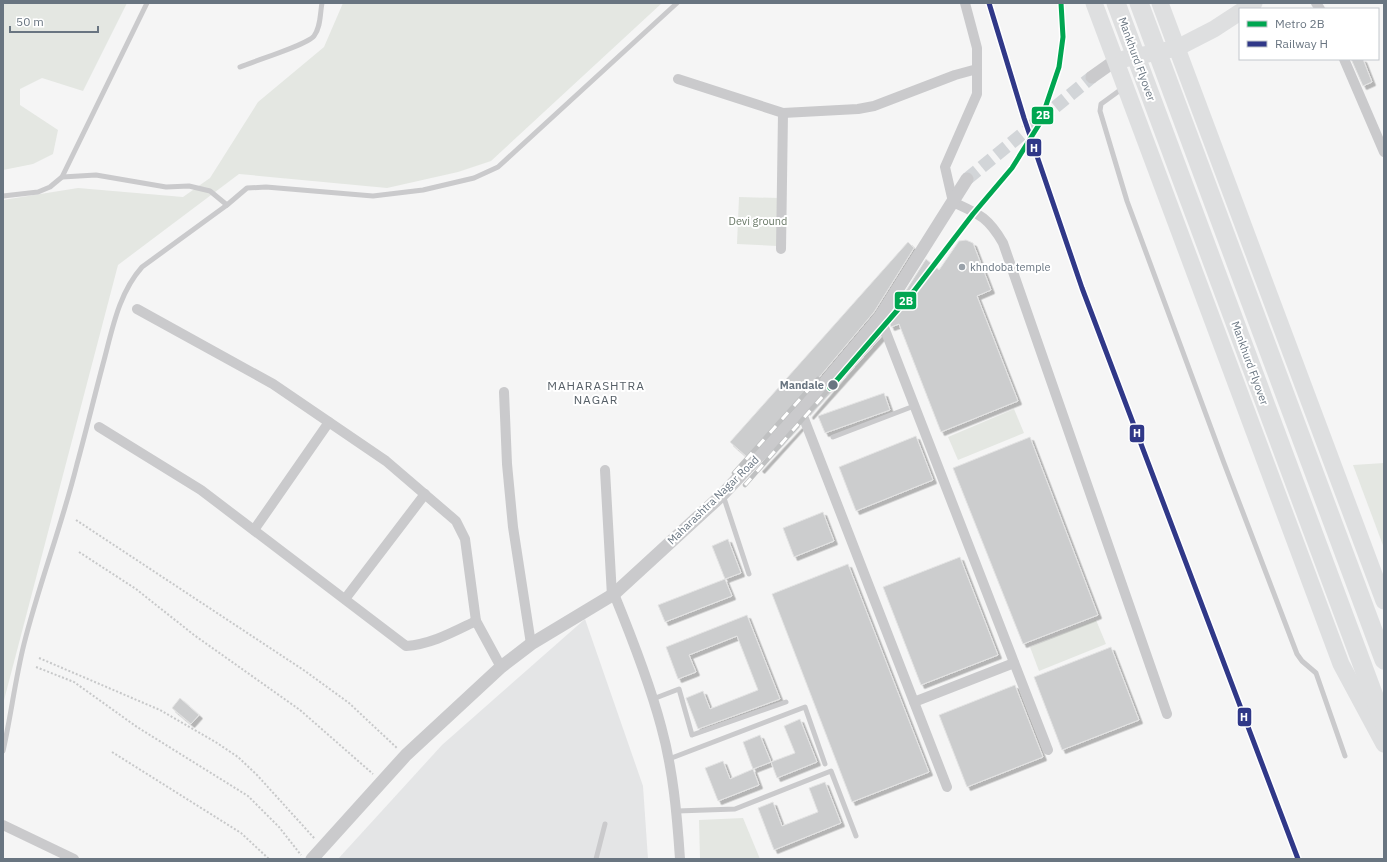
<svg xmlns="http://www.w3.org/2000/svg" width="1387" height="862" viewBox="0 0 1387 862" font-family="'IBM Plex Sans',sans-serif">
<defs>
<filter id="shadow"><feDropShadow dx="3.5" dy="3.5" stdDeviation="0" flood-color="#0004"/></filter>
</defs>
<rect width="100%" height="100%" fill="#f5f5f5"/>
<path fill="#e4e5e6" d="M 585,619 L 643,786 L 648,859 L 338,859 L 442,745 Z"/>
<g fill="#e4e7e2">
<path d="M 3,3 L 127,3 L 83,91 L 42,78 L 20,89 L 20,105 L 58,130 L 53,154 L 33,164 L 3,170 Z"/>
<path d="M 343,3 L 662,3 L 491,161 L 458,172 L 387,188 L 239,174 L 118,265 L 3,704 L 3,200 L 78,188 L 183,197 L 210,178 L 258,102 L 324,47 Z"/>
<path d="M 739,197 L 779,198 L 777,246 L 737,244 Z"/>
<path d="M 1014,409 L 1024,433 L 958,460 L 948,437 Z"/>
<path d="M 1384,463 L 1384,548 L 1353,465 Z"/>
<path d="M 1096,620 L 1106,644 L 1039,671 L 1030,647 Z"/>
<path d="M 743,818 L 760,859 L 700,859 L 699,820 Z"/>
</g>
<g fill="#cccdce" stroke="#e4e4e4" filter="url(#shadow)">
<path d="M 1351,59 L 1363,59 L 1372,82 L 1363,86 Z"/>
<path d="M 966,240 L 973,243 L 991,290 L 977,296 L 1018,401 L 941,432 L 899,324 L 891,327 L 888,319 L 926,259 L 939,270 L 959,241 Z"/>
<path d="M 908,242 L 914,248 L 874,312 L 795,406 L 747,457 L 730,442 Z"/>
<path d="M 879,331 L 881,337 L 810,416 L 809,414 Z"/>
<path d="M 884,393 L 890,410 L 825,433 L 818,416 Z"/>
<path d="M 799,425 L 800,427 L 761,470 L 759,468 Z"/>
<path d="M 916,436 L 933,480 L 856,511 L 839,467 Z"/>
<path d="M 1030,437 L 1098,615 L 1023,644 L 953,468 Z"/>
<path d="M 823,512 L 834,541 L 794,557 L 783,528 Z"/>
<path d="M 728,539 L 741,573 L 725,579 L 712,546 Z"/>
<path d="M 960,557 L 998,655 L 921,685 L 883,587 Z"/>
<path d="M 848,564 L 929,772 L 852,802 L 772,594 Z"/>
<path d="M 725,579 L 732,596 L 665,622 L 658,605 Z"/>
<path d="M 747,615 L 780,699 L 698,729 L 686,698 L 703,691 L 710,709 L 758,690 L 737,636 L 689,655 L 696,672 L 678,679 L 666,647 Z"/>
<path d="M 1111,647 L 1139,720 L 1062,750 L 1034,677 Z"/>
<path d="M 1015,685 L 1043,757 L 967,787 L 939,715 Z"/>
<path d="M 180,698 L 199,715 L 191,724 L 172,708 Z"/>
<path d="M 800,719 L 817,762 L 777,778 L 771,762 L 795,753 L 784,726 Z"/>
<path d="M 760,735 L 771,762 L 753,769 L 743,742 Z"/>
<path d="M 723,761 L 730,779 L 753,769 L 759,785 L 718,801 L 705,768 Z"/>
<path d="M 825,782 L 841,823 L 774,850 L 758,808 L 773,802 L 782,826 L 818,812 L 809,788 Z"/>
</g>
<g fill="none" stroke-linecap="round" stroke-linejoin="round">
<path stroke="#d2d5d8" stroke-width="13" stroke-dasharray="13 6" stroke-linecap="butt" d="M 967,179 L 1092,77"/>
<g stroke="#c7c8c9" stroke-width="2" stroke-dasharray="2 2" stroke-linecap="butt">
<path d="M 76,520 L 305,671 L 349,703 L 397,748"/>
<path d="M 79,552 L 136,589 L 194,635 L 300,710 L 373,774"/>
<path d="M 39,658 L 160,710 L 217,743 L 238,757 L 257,775 L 315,839"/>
<path d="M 36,667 L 74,682 L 137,727 L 248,796 L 279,827 L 301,855"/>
<path d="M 112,752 L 241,833 L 269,859"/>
</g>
<g stroke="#cacacc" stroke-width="5">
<path d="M 240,67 C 254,61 307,45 314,36 C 321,27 320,13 322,3"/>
<path d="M 1123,88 L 1101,104 L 1100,111 L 1127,201 L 1224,463 L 1297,654 L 1302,661 L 1316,673 L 1345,756"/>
<path d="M 62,177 L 147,3"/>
<path d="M 3,196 L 38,192 L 50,187 L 62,177 L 96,175 L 166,187 L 189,186 L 210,191 L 227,205"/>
<path d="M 833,437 L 914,406"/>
<path d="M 723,495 L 749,574"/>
<path d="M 653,699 L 679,689 L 692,735 L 786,702"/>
<path d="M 3,751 C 11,716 15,680 24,644 C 39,584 62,525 77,464 C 86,431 94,398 103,364 C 112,331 118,294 142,267 L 227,205 L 247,188 L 266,187 L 373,196 L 423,190 L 474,178 L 498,167 L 677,3"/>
<path d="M 669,759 L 805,707 L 825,764"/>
<path d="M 677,811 L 735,809 L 831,771 L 856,836"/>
<path d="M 596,859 L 605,824"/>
</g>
<g stroke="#cacacc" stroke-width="10">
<path d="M 965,3 L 977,48 L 977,94 L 945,167 L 953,202 C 979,214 988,217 1003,243 L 1167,714"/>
<path d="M 1316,3 L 1320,9"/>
<path d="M 1344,59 L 1384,152"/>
<path d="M 678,79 L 783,113 L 858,109 L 874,106 L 955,75 L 977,69"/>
<path d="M 781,249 L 783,113"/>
<path d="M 137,309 L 273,384 L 386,461 L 456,521 L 465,539 L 476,621 L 501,667"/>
<path d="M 880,317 L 1048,750"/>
<path d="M 504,392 L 507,464 L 513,527 L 531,644"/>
<path d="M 801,411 L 947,787"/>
<path d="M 99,427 L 201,490 L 406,646 C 432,644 453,632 476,621"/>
<path d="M 605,470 L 612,596"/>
<path d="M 254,530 L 329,422"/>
<path d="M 614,594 C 632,638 649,681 661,726 C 673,769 677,814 680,859"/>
<path d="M 345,599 L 425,494"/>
<path d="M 914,702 L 1014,663"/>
<path d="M 3,825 L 74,859"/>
</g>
<g stroke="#cacacc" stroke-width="13">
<path d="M 1092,77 L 1116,60"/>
<path d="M 312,859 L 406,755 L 501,667 L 531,644 L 614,594 L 723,494 L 801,411 L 880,317 L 967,179"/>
</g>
<g stroke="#dedfe0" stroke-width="17">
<path d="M 1094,3 L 1341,664 L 1384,744"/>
<path d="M 1160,3 L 1384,601"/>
<path d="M 1244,9 L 1254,3"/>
<path d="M 1124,59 L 1177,48 L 1214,29 L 1240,12"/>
</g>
<g stroke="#dedfe0" stroke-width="19">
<path d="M 1116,3 L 1384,723"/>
<path d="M 1139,3 L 1384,660"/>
</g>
<g stroke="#bfc0c1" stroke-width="4.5">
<g id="rail">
<path d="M 734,473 L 818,379"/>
<path d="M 745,485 L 830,388"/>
</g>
</g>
<use href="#rail" stroke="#fff" stroke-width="3" stroke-dasharray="9" stroke-linecap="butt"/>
<g stroke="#fff" stroke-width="8">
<path id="rail-1" d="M 989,3 L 1024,118 L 1082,288 L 1298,859"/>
</g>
<use href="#rail-1" stroke="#303888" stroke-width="5"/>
<g stroke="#fff" stroke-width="8">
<path id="metro-1" d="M 830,388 L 914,291 L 973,214 L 1012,168 L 1040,123 L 1059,67 L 1063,37 L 1061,3"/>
</g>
<use href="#metro-1" stroke="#00a651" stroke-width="5"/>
</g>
<circle fill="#9aa2aa" stroke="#fff" stroke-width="1.5" cx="962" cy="267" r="4"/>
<circle fill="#697581" stroke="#fff" stroke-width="1.5" cx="833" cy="385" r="5.5"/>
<g text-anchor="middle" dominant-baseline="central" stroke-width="4" stroke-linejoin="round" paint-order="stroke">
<g font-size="11" fill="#697581" stroke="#fff">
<text transform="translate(1137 59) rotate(70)">Mankhurd Flyover</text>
<text transform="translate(1250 363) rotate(70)">Mankhurd Flyover</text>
<text transform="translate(713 500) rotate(-44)">Maharashtra Nagar Road</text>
</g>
<g font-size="11" fill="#6a7967" stroke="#fff">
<text x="758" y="221">Devi ground</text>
</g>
<g font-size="11" fill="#697581" stroke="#fff" text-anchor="start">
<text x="970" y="267">khndoba temple</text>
</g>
<g font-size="11" font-weight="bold" fill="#697581" stroke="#fff" text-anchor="end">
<text x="824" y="385">Mandale</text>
</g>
<g font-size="12" letter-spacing="1" fill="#565f67" stroke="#fff">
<text x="596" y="385">MAHARASHTRA<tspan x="596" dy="14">NAGAR</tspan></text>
</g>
</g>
<g stroke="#fff" stroke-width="1.5">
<rect x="1031" y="106" width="23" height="19" rx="4" fill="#00a651"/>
<rect x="1026" y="138" width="16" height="19" rx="4" fill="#303888"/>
<rect x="894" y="291" width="23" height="19" rx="4" fill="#00a651"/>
<rect x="1129" y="424" width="16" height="19" rx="4" fill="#303888"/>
<rect x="1237" y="707" width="15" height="20" rx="4" fill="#303888"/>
</g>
<g font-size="11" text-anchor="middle" font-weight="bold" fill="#fff">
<text x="1043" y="119">2B</text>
<text x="1034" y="152">H</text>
<text x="906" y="305">2B</text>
<text x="1137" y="437">H</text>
<text x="1244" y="721">H</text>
</g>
<rect width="1387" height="862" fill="none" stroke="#697581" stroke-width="8"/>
<rect x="1239" y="8" width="140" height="52" fill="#ffffff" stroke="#c3c8cd"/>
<rect x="1247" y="21" width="20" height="6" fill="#00a651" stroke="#c3c8cd"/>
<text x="1275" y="28" font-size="12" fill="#697581">Metro 2B</text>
<rect x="1247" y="41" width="20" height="6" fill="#303888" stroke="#c3c8cd"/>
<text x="1275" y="48" font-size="12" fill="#697581">Railway H</text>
<path d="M10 26v6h88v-6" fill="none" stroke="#697581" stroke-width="2"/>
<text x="16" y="26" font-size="12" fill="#697581" stroke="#ffffff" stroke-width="3" paint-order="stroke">50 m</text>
</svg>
